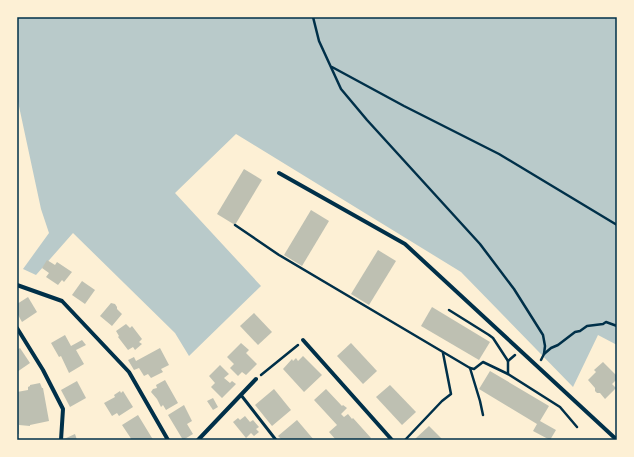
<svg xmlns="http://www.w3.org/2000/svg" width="634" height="457" viewBox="0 0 634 457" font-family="Overpass,sans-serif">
<rect width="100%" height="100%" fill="#fdf0d5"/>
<path fill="#b9caca" d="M 17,17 L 617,17 L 617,345 L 598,335 L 573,387 L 461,272 L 236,134 L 175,193 L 261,286 L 189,356 L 175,333 L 73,233 L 36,275 L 23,269 L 49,233 L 41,209 L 17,97 Z"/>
<g fill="#bec0b2">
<path d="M 244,169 L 262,180 L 235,225 L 217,214 Z"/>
<path d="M 311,210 L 329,221 L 302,266 L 284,255 Z"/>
<path d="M 378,250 L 396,261 L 369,305 L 351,294 Z"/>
<path d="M 47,260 L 55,265 L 57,262 L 72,272 L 64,282 L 62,280 L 58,285 L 46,277 L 49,273 L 42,268 Z"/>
<path d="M 82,281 L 95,290 L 85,304 L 72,295 Z"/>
<path d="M 28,297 L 37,312 L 22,322 L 17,313 L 17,304 Z"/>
<path d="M 111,303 L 115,304 L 117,307 L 117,309 L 122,314 L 112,326 L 100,316 Z"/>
<path d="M 432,307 L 490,342 L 479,360 L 421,326 Z"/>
<path d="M 254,313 L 272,332 L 258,345 L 240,326 Z"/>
<path d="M 126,324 L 130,328 L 132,326 L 142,339 L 139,342 L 142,344 L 135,350 L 133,347 L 128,350 L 118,337 L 119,336 L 116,331 Z"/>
<path d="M 65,335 L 71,346 L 82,340 L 86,345 L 76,350 L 84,364 L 69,373 L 61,356 L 59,357 L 51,343 Z"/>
<path d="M 241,343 L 249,350 L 246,353 L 257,364 L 246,375 L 242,372 L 238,376 L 230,368 L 234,364 L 227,357 Z"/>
<path d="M 351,343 L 377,371 L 363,384 L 337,356 Z"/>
<path d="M 20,348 L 30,363 L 17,372 L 17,350 Z"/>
<path d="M 160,348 L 169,365 L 161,369 L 163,372 L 151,378 L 148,374 L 144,376 L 139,368 L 134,370 L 128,360 L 134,357 L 136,361 Z"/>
<path d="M 303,356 L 322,375 L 304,392 L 283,369 L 292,359 L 293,361 L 296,358 L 298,361 Z"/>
<path d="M 603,362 L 617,376 L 617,379 L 612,384 L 616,388 L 605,399 L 600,393 L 597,393 L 595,391 L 595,388 L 588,380 L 596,372 L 594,370 Z"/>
<path d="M 220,365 L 229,374 L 224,378 L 230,383 L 232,381 L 236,384 L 222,398 L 211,387 L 215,383 L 209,376 Z"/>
<path d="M 490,371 L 549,406 L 540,421 L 556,430 L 550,440 L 533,431 L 537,424 L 479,389 Z"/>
<path d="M 165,380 L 178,403 L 166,410 L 163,405 L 161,407 L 157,399 L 151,392 L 153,389 L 157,388 L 156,385 Z"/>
<path d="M 77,381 L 86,398 L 70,407 L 61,390 Z"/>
<path d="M 40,383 L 42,388 L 43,388 L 49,421 L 30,425 L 30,426 L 19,425 L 19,434 L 17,434 L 17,409 L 18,409 L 17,392 L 28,390 L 28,387 L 30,386 L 30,385 Z"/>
<path d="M 390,385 L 416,412 L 402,425 L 376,397 Z"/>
<path d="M 274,389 L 291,410 L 272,426 L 255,405 Z"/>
<path d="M 326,389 L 342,406 L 343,405 L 347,408 L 341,414 L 344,417 L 348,414 L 352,419 L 353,418 L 371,438 L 369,440 L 336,440 L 329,432 L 337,425 L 314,400 Z"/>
<path d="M 120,391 L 121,393 L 123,391 L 133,407 L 119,416 L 117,413 L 112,416 L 104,403 L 115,397 L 114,395 Z"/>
<path d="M 213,398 L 218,407 L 213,410 L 207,401 Z"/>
<path d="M 184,405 L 192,421 L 187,424 L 193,434 L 183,440 L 168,415 Z"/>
<path d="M 138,415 L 152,438 L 154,440 L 132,440 L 122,425 Z"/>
<path d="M 245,416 L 250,422 L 253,420 L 259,427 L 256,429 L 259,432 L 254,436 L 251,433 L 246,438 L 233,422 L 238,418 L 240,420 Z"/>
<path d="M 297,420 L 314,440 L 282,440 L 278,436 Z"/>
<path d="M 429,426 L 443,440 L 416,440 L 415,439 Z"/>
<path d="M 75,434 L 77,440 L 65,440 L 64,439 Z"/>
</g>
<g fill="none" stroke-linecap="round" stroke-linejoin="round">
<g stroke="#003049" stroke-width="2.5">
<path d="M 313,17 L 319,41 L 341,89 L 367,120 L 480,244 L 514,289 L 543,335 L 545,346 L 544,354 L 541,360"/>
<path d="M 332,67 L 404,106 L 499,154 L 617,225"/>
<path d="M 235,225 L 279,255 L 470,368 L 474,369 L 483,362 L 508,374 L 560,407 L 577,427"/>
<path d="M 449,310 L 489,335 L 493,338 L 508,361 L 508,374"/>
<path d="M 544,354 L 551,348 L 558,345 L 575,332 L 580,331 L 587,326 L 603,324 L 606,322 L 617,326"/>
<path d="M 508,361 L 515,355"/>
<path d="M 470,368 L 480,401 L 483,415"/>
<path d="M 261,375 L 298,345"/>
<path d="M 405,440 L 442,401 L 451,394 L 443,353"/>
</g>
<path stroke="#003049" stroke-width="3" d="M 241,395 L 276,440"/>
<g stroke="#003049" stroke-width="4">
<path d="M 279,173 L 405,244 L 617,440"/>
<path d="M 17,285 L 62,301 L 129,372 L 168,440"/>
<path d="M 17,328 L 43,370 L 63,409 L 61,440"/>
<path d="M 303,340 L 392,440"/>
<path d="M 198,440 L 256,379"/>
</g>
</g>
<rect width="634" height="457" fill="none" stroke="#fdf0d5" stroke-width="36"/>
<rect x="18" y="18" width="598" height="421" fill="none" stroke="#003049" stroke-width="1.5"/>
</svg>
